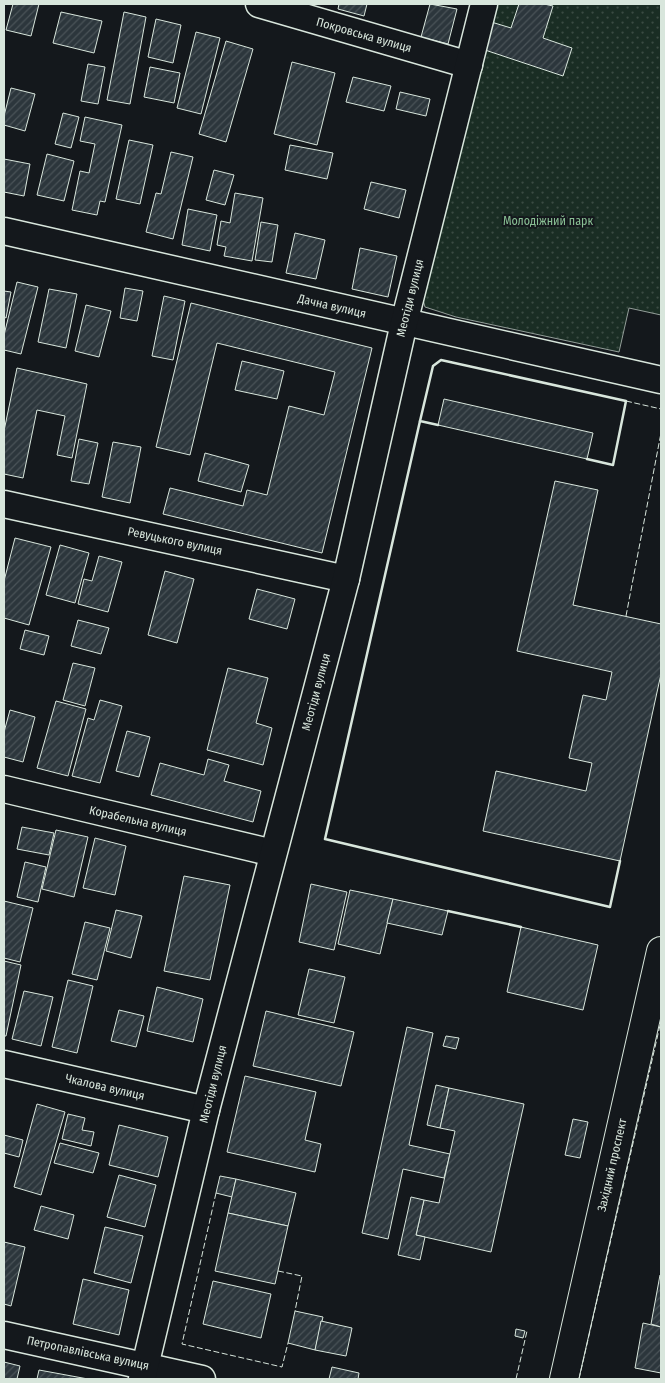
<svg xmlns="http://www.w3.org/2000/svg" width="665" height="1383" viewBox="0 0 665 1383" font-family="'Fira Sans Condensed',sans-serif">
<defs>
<pattern id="park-dots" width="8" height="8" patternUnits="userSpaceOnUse" patternTransform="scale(1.25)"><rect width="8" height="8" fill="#1a2d24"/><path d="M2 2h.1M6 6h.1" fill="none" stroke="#3b4b43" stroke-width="1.8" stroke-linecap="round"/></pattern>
<pattern id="building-hatch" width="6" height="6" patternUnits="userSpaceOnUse" patternTransform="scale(1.25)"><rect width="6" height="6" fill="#2c363c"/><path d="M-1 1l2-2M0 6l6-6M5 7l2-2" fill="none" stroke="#4a5358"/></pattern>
</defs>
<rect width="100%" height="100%" fill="#14181c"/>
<path fill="url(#park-dots)" stroke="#939e99" d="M 484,4 L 661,4 L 661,315 L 629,308 L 619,352 L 456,317 L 425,307 L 418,281 Z"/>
<g fill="url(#building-hatch)" stroke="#d8e6dc">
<path d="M 13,4 L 39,4 L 31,36 L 6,30 Z"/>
<path d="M 339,4 L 367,4 L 364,16 L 338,9 Z"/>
<path d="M 430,4 L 457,9 L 448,44 L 421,37 Z"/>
<path d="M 519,4 L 544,4 L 553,6 L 543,38 L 572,48 L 563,76 L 479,48 L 488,21 L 511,28 Z"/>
<path d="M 61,12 L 102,21 L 94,53 L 53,43 Z"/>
<path d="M 124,12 L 146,17 L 130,104 L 107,100 Z"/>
<path d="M 156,19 L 181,25 L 173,63 L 148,57 Z"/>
<path d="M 196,32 L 220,38 L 201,114 L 177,108 Z"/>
<path d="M 226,41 L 253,49 L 226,142 L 199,134 Z"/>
<path d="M 292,62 L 335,73 L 317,145 L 274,134 Z"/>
<path d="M 88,64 L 105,67 L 98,104 L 81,101 Z"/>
<path d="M 150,67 L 180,73 L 174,103 L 144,97 Z"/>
<path d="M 353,77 L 391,86 L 384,111 L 346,102 Z"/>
<path d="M 11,88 L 35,94 L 25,131 L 4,125 L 4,116 Z"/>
<path d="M 400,92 L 430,99 L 426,116 L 396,109 Z"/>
<path d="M 63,113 L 79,117 L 71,148 L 55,144 Z"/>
<path d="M 85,117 L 122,125 L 105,202 L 100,201 L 97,215 L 72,210 L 80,171 L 89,173 L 95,144 L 80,141 Z"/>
<path d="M 129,140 L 153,145 L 140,204 L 116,199 Z"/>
<path d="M 290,145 L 333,153 L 327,179 L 285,170 Z"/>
<path d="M 171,152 L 193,157 L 173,239 L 146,232 L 156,193 L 161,194 Z"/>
<path d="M 47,154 L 74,161 L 64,201 L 37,195 Z"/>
<path d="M 4,159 L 30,164 L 24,196 L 4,192 Z"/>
<path d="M 214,170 L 234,175 L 225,205 L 206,200 Z"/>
<path d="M 371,182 L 406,190 L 399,218 L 364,209 Z"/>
<path d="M 235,193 L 263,198 L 252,261 L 224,256 L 226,247 L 217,245 L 221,221 L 230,223 Z"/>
<path d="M 188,209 L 217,215 L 210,251 L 182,245 Z"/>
<path d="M 261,222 L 278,225 L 272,262 L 255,260 Z"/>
<path d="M 295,233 L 325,240 L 316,279 L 286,273 Z"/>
<path d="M 360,248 L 397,256 L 388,297 L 352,289 Z"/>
<path d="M 17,282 L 38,287 L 21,354 L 4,350 L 4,335 Z"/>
<path d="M 125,288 L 143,291 L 137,321 L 120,318 Z"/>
<path d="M 49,289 L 77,294 L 66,348 L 38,342 Z"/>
<path d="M 4,291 L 11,292 L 6,318 L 4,317 Z"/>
<path d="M 164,296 L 185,301 L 173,360 L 152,356 Z"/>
<path d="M 191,303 L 372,348 L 322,553 L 163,514 L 170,488 L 243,506 L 247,490 L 267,495 L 289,406 L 324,415 L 335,372 L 217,343 L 190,455 L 156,447 Z"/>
<path d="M 86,305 L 111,311 L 99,357 L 75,351 Z"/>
<path d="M 242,361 L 284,371 L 277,399 L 235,390 Z"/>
<path d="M 17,368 L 87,384 L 72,458 L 57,455 L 65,416 L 37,410 L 23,478 L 4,474 L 4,431 Z"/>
<path d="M 444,399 L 593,433 L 587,459 L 438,425 Z"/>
<path d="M 79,439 L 98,443 L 89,484 L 71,481 Z"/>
<path d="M 113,442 L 141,447 L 130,503 L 102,497 Z"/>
<path d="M 205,453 L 249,465 L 241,492 L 198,481 Z"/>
<path d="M 555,481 L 598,490 L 573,605 L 661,624 L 661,674 L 620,861 L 483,831 L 496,771 L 586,791 L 592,763 L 569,758 L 583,695 L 606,700 L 612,672 L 517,651 Z"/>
<path d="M 15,538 L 51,547 L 29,625 L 4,618 L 4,581 Z"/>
<path d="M 60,545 L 89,553 L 75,603 L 46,595 Z"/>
<path d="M 99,556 L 122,562 L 108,612 L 78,604 L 84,579 L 92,581 Z"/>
<path d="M 165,571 L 194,579 L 177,643 L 148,635 Z"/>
<path d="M 257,589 L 295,599 L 287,629 L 249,619 Z"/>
<path d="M 78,620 L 109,628 L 101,654 L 71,646 Z"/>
<path d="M 25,630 L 49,636 L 44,655 L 20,649 Z"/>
<path d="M 73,663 L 95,668 L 85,706 L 63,700 Z"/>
<path d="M 228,668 L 268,678 L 256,723 L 272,728 L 263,765 L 207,750 Z"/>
<path d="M 100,700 L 122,706 L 100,783 L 72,776 L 88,718 L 94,720 Z"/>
<path d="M 56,701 L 86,709 L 68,776 L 37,768 Z"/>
<path d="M 10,710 L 35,717 L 23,762 L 4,757 L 4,732 Z"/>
<path d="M 127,731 L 150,737 L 139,777 L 116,771 Z"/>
<path d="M 208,759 L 229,765 L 224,781 L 261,791 L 253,822 L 151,795 L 160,763 L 204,775 Z"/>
<path d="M 22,827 L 54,833 L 49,855 L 17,849 Z"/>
<path d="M 56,830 L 88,837 L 74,897 L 42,889 Z"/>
<path d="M 95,838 L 126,846 L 115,895 L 83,888 Z"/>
<path d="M 25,862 L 46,867 L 38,902 L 17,897 Z"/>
<path d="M 184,876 L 230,885 L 210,980 L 164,971 Z"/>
<path d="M 311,884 L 347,892 L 334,950 L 299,942 Z"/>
<path d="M 350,890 L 393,899 L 380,954 L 338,944 Z"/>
<path d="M 393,899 L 448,911 L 442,935 L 387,923 Z"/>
<path d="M 4,901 L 33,908 L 20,962 L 4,958 Z"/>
<path d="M 116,910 L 142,916 L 131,958 L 106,951 Z"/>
<path d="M 85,922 L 110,928 L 97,980 L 72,974 Z"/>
<path d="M 521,927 L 598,945 L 583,1010 L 507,992 Z"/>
<path d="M 4,961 L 21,965 L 6,1036 L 4,1036 Z"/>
<path d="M 309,969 L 345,977 L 334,1023 L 298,1015 Z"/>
<path d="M 68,980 L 93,986 L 77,1053 L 52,1047 Z"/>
<path d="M 157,987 L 203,999 L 193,1042 L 147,1031 Z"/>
<path d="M 24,991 L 53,997 L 41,1046 L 12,1039 Z"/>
<path d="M 119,1010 L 144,1016 L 136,1047 L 111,1041 Z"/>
<path d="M 266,1011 L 354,1032 L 341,1086 L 253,1066 Z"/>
<path d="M 407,1027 L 433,1033 L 409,1145 L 450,1154 L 444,1178 L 403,1169 L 388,1239 L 362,1233 Z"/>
<path d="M 446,1036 L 459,1038 L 456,1049 L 443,1046 Z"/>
<path d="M 245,1076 L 316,1092 L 305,1140 L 321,1144 L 315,1172 L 227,1152 Z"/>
<path d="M 436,1085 L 449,1088 L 440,1128 L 427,1125 Z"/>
<path d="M 449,1088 L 524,1104 L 491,1252 L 416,1235 L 424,1200 L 439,1203 L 455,1131 L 440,1128 Z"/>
<path d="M 37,1104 L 65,1112 L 41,1195 L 14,1187 Z"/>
<path d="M 68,1114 L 85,1118 L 82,1130 L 94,1132 L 91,1146 L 62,1139 Z"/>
<path d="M 573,1119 L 588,1122 L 580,1158 L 565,1155 Z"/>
<path d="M 119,1125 L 168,1137 L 158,1177 L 109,1165 Z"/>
<path d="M 4,1135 L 23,1140 L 19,1157 L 4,1153 Z"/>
<path d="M 60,1143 L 99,1153 L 93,1173 L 54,1163 Z"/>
<path d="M 119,1175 L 156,1185 L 145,1227 L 107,1217 Z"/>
<path d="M 220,1176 L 236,1179 L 232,1197 L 216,1193 Z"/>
<path d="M 236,1179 L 296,1193 L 288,1226 L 228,1213 Z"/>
<path d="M 411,1197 L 424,1200 L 416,1235 L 425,1237 L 420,1260 L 398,1255 Z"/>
<path d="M 41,1206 L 74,1215 L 68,1239 L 34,1230 Z"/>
<path d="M 228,1213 L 288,1226 L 275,1284 L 215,1271 Z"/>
<path d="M 105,1227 L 143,1236 L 131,1283 L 94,1273 Z"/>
<path d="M 4,1242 L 25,1247 L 11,1306 L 4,1304 Z"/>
<path d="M 660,1275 L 661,1275 L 661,1327 L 651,1324 Z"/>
<path d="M 83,1279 L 129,1290 L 119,1335 L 73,1324 Z"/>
<path d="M 213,1281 L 271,1294 L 261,1338 L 203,1324 Z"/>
<path d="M 295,1311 L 323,1317 L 315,1350 L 288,1343 Z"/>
<path d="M 321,1321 L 352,1328 L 346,1356 L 315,1350 Z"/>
<path d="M 643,1323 L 661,1327 L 661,1373 L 635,1368 Z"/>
<path d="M 516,1329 L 525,1331 L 523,1338 L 515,1336 Z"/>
<path d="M 4,1362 L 20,1366 L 17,1379 L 4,1379 Z"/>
<path d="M 332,1367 L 359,1373 L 358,1379 L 329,1379 Z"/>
<path d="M 39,1370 L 88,1379 L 37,1379 Z"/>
</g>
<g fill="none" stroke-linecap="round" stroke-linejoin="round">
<g stroke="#d8e6dc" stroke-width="29">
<g id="minor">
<path d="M 259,4 L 469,65"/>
<path d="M 4,231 L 661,380"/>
<path d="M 4,504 L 346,579"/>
<path d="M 4,789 L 273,853"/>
<path d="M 4,1064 L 206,1110"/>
<path d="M 4,1335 L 202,1379"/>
<path d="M 142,1379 L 206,1110 L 346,579 L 404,323 L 484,4"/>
</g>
</g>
<g stroke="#d8e6dc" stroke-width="30">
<path id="major" d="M 564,1379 L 661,951"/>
</g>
<use href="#minor" stroke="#14181c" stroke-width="26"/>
<use href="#major" stroke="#14181c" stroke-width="28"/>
<g stroke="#d8e6dc" stroke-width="1" stroke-dasharray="6 2.5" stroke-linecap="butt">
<path d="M 626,401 L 661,409"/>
<path d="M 626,616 L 661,433"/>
<path d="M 216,1193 L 182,1344 L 282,1367 L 288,1343"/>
<path d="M 278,1271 L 302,1276 L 295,1311"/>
<path d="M 516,1379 L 527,1331"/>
<path d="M 579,1379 L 661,1021"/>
</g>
<g stroke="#d8e6dc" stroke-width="2.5">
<path d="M 420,421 L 325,839 L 610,907 L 620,861"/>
<path d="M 438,425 L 420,421 L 433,366 L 441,360 L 626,401 L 613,465 L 587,459"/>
<path d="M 448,911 L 521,927"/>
</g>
</g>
<g text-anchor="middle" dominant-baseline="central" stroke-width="4" stroke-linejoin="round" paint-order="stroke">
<g font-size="12" fill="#d8e6dc" stroke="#14181c">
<text transform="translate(364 35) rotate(16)">Покровська вулиця</text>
<text transform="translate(410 298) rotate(-76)">Меотіди вулиця</text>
<text transform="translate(332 306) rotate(13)">Дачна вулиця</text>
<text transform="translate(175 541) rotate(12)">Ревуцького вулиця</text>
<text transform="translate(316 692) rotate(-75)">Меотіди вулиця</text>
<text transform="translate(138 821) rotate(13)">Корабельна вулиця</text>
<text transform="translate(213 1084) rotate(-76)">Меотіди вулиця</text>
<text transform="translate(105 1087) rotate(13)">Чкалова вулиця</text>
<text transform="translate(612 1165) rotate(-77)">Західний проспект</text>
<text transform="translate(88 1353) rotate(12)">Петропавлівська вулиця</text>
</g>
<g font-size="12" fill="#8ac095" stroke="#14181c">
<text x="548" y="221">Молодіжний парк</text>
</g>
</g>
<rect width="665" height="1383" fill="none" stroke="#d8e6dc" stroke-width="10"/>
</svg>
